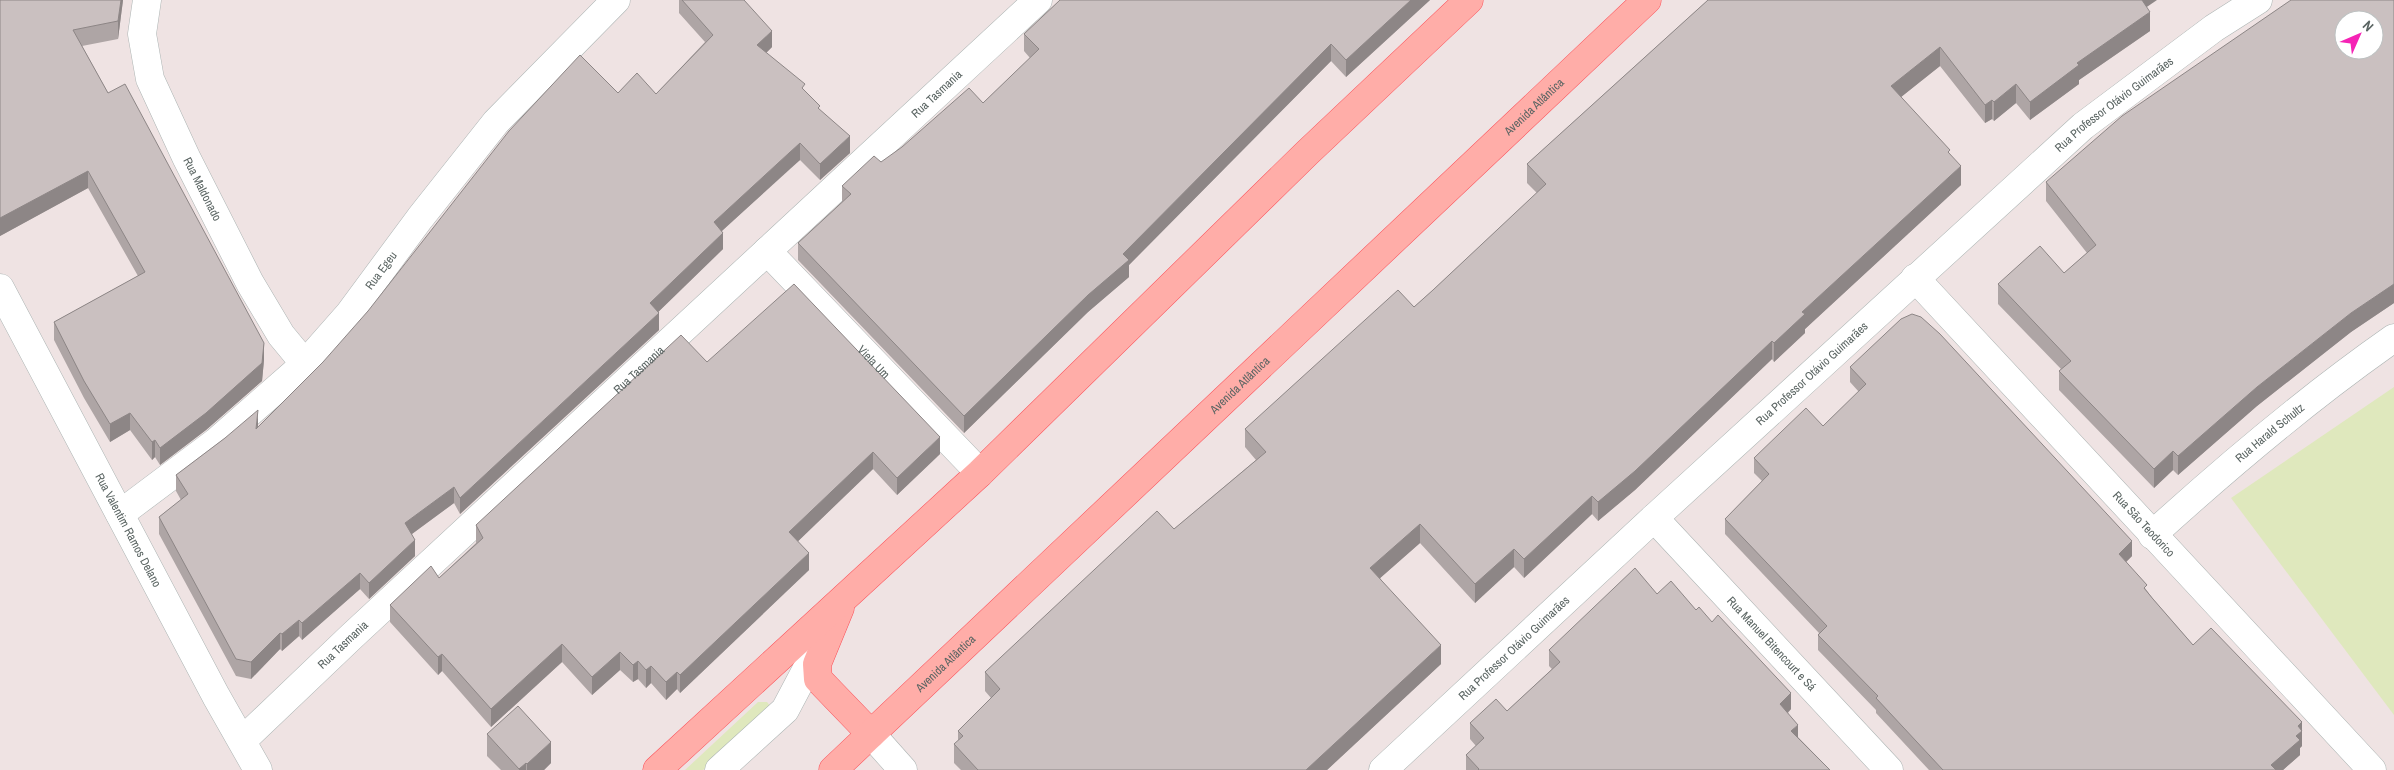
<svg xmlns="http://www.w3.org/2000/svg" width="2394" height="770" viewBox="0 0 2394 770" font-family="'Archivo Narrow',sans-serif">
<rect width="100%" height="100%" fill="#efe3e3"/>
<g fill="#dfe8bd">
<path d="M 2394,387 L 2394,715 L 2231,498 Z"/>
<path d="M 758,702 L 767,702 L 771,707 L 771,714 L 703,770 L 685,770 Z"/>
</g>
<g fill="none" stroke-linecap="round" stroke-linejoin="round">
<g stroke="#acb4b3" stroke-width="29">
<g id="minor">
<path id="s1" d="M 147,0 L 142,34 L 150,79 L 186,157 L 250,283 L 281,335 L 305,364"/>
<path id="s2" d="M 767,251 L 980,473"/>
<path id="s3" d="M 1915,278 L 2372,770"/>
<path id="s4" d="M 0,288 L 216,696 L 258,770"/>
<path id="s5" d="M 120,514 L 216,442 L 305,364 L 349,314 L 420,218 L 496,122 L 616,0"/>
<path id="s6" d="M 1654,518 L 1889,770"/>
<path id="s7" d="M 2152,535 C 2229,465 2308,398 2394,338"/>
<path d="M 871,734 L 903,770"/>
<path id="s8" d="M 243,740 L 352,636 L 1038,0"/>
<path d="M 719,770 L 785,710 L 822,640"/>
<path id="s9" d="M 1383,770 L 1654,518 L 2083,126 L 2214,28 L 2258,0"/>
</g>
</g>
<g stroke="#fb5059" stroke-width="29">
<g id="major">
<path d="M 840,608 L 817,664 L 818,679 L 871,734"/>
<path d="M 657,770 L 980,473 L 1307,153 L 1469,0"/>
<path id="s10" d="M 833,770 L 1647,0"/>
</g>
</g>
<use href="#minor" stroke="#fff" stroke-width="28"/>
<use href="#major" stroke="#ffada8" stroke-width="28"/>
</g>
<g fill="#aea5a5">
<path d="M 0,0 L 123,0 L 118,39 L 82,46 L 108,93 L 264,360 L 262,381 L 206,430 L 160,465 L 155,457 L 152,460 L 130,430 L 110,442 L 84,398 L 54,340 L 54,322 L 138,276 L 88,188 L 0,236 Z"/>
<path d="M 679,0 L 744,0 L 772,47 L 766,53 L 805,91 L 820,110 L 850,153 L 820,180 L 800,160 L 789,169 L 722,231 L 723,249 L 658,312 L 659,330 L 460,514 L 454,503 L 412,534 L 415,556 L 369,599 L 360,589 L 302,640 L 299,636 L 282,651 L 280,649 L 251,679 L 236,676 L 159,534 L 159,517 L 181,500 L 176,491 L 176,475 L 225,438 L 258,427 L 618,93 L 656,94 L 705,42 L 679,13 Z"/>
<path d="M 1060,0 L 1430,0 L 1346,77 L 1331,61 L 1129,265 L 1129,277 L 1088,312 L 964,433 L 798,260 L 798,243 L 842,202 L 842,186 L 983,103 L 1030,58 L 1024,51 L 1024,34 Z"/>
<path d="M 1708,0 L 2146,7 L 2150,31 L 2079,80 L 2079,84 L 2030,120 L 2016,103 L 1994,121 L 1992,119 L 1985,123 L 1940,66 L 1901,97 L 1950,154 L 1961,185 L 1805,329 L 1805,333 L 1774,362 L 1772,359 L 1635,490 L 1598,521 L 1592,514 L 1524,578 L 1514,567 L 1475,603 L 1420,543 L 1380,578 L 1441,664 L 1327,770 L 961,770 L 954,763 L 954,744 L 958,741 L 958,731 L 991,698 L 985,691 L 985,672 L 1174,529 L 1256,460 L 1245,447 L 1245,429 L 1414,307 L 1433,290 L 1537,193 L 1527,183 L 1527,164 Z"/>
<path d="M 2394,0 L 2394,303 L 2351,332 L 2257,406 L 2178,475 L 2173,470 L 2154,488 L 2059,390 L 2059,371 L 2061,369 L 1998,304 L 1998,284 L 2064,273 L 2087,253 L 2046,201 L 2046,182 Z"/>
<path d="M 707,362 L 940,454 L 897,495 L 873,469 L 798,541 L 809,570 L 680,693 L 677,689 L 666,700 L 651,683 L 646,688 L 638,679 L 633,682 L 620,670 L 592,695 L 562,662 L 491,727 L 442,671 L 438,675 L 390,622 L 390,605 L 439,578 L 476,543 L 476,525 Z"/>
<path d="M 1850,367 L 2132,556 L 2126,562 L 2153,599 L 2193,645 L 2302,722 L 2302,746 L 2300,748 L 2300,755 L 2283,770 L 1929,770 L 1876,713 L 1876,710 L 1818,650 L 1818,635 L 1819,633 L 1725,534 L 1725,519 L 1762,481 L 1754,473 L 1754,458 L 1823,426 L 1859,392 L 1850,382 Z"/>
<path d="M 1657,594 L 1696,610 L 1791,709 L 1788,713 L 1798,737 L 1830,770 L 1466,770 L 1466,755 L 1476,746 L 1470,739 L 1470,723 L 1507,711 L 1552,669 L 1549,666 L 1549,650 Z"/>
<path d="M 487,734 L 551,763 L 544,770 L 501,770 L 487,756 Z"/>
</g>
<g fill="#8d8686">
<path d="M 121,0 L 123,0 L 118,39 L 118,21 Z"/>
<path d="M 1411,0 L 1430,0 L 1346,77 L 1346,60 Z"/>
<path d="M 2138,0 L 2157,0 L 2138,13 Z"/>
<path d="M 2150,12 L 2150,31 L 2079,80 L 2079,84 L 2030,120 L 2030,102 L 2077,63 Z"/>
<path d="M 772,31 L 772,47 L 757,62 L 757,45 Z"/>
<path d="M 1331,44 L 1331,61 L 1129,265 L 1129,277 L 1088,312 L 964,433 L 964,416 L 1123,254 Z"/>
<path d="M 1940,47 L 1940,66 L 1891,105 L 1891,86 Z"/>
<path d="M 2016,84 L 2016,103 L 1994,121 L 1994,102 Z"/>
<path d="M 1992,100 L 1992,119 L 1985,123 L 1985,105 Z"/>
<path d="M 850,136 L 850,153 L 820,180 L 820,164 Z"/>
<path d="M 800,143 L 800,160 L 714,238 L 714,222 Z"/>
<path d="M 1961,166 L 1961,185 L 1805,329 L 1805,333 L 1774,362 L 1774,343 L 1802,312 Z"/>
<path d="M 88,171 L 88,188 L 0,236 L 0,218 Z"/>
<path d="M 723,233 L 723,249 L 650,320 L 650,303 Z"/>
<path d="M 2394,284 L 2394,303 L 2351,332 L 2257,406 L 2178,475 L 2178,456 L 2257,387 L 2351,313 Z"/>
<path d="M 659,313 L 659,330 L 460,514 L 460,498 Z"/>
<path d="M 1772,341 L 1772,359 L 1635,490 L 1598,521 L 1598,502 Z"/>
<path d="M 264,343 L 264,360 L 262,381 L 206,430 L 160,465 L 160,448 Z"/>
<path d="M 258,410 L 258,426 L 256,445 L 256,429 Z"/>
<path d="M 130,413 L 130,430 L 110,442 L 110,424 Z"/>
<path d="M 940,437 L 940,454 L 897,495 L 897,478 Z"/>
<path d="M 155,440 L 155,457 L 152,460 L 152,442 Z"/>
<path d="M 2173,451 L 2173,470 L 2154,488 L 2154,469 Z"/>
<path d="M 873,452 L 873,469 L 789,550 L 789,532 Z"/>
<path d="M 454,487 L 454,503 L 405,539 L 405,523 Z"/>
<path d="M 1592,496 L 1592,514 L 1524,578 L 1524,559 Z"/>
<path d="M 1420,524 L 1420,543 L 1370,587 L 1370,568 Z"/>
<path d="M 415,540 L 415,556 L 369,599 L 369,583 Z"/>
<path d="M 2132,541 L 2132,556 L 2119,569 L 2119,554 Z"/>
<path d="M 1514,549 L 1514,567 L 1475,603 L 1475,584 Z"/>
<path d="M 809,553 L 809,570 L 680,693 L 680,675 Z"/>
<path d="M 360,573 L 360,589 L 302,640 L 302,623 Z"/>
<path d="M 299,620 L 299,636 L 282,651 L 282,634 Z"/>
<path d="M 280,633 L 280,649 L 251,679 L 251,662 Z"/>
<path d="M 562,644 L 562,662 L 491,727 L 491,709 Z"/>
<path d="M 1441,645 L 1441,664 L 1327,770 L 1306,770 Z"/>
<path d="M 620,652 L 620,670 L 592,695 L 592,677 Z"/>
<path d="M 442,654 L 442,671 L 438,675 L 438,657 Z"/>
<path d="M 638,661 L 638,679 L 633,682 L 633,665 Z"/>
<path d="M 651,666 L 651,683 L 646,688 L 646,670 Z"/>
<path d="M 677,672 L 677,689 L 666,700 L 666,682 Z"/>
<path d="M 1791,693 L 1791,709 L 1780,720 L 1780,704 Z"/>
<path d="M 2302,722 L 2302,746 L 2300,748 L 2300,755 L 2283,770 L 2271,770 L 2271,765 L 2296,736 L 2298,726 Z"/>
<path d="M 1798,725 L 1798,741 L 1791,731 Z"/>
<path d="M 551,742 L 551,763 L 544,770 L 527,770 L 527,764 Z"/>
<path d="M 526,763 L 526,770 L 519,770 L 519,769 Z"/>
</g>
<g fill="#cac0c0" stroke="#8d8686" fill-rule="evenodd">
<path d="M 0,0 L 121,0 L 118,21 L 73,30 L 108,93 L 125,84 L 264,343 L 262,363 L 206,413 L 160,448 L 155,440 L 152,442 L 130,413 L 110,424 L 84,381 L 54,322 L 145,272 L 88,171 L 0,218 Z"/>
<path d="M 682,0 L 744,0 L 772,31 L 757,45 L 805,84 L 802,88 L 820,106 L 818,108 L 850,136 L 820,164 L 800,143 L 789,153 L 714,222 L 723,233 L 650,303 L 659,313 L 460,498 L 454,487 L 405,523 L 415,540 L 369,583 L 360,573 L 302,623 L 299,620 L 282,634 L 280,633 L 251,662 L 236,659 L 159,517 L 188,494 L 176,475 L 225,438 L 258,410 L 256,429 L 323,362 L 368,311 L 509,131 L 580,55 L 618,93 L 637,73 L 656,94 L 713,35 Z"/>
<path d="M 1060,0 L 1411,0 L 1346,60 L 1331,44 L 1123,254 L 1129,260 L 1088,295 L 964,416 L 798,243 L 851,194 L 842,186 L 874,156 L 881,162 L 902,147 L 969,88 L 983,103 L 1039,49 L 1024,34 Z"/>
<path d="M 1708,0 L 2142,0 L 2150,12 L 2077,63 L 2079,65 L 2030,102 L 2016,84 L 1994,102 L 1992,100 L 1985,105 L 1940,47 L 1891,86 L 1950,150 L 1948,152 L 1961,166 L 1802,312 L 1805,314 L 1774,343 L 1772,341 L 1635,471 L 1598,502 L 1592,496 L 1524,559 L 1514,549 L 1475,584 L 1420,524 L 1370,568 L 1441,645 L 1306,770 L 978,770 L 954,744 L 963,736 L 958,731 L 1000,689 L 985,672 L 1157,511 L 1174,529 L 1266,452 L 1245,429 L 1398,290 L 1414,307 L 1433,290 L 1546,184 L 1527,164 Z"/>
<path d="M 2291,0 L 2394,0 L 2394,284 L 2351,313 L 2257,387 L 2178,456 L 2173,451 L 2154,469 L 2059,371 L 2071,361 L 1998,284 L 2040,246 L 2064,273 L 2096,245 L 2046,182 L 2122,116 ZM 2344,20 L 2374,20 L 2374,50 L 2344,50 Z"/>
<path d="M 794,284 L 940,437 L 897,478 L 873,452 L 789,532 L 809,553 L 680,675 L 677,672 L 666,682 L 651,666 L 646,670 L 638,661 L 633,665 L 620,652 L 592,677 L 562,644 L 491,709 L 442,654 L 438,657 L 390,605 L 431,566 L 439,578 L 483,538 L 476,525 L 681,335 L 707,362 Z"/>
<path d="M 1912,314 L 1921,317 L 1940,334 L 2132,541 L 2119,554 L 2147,585 L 2144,588 L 2153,599 L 2193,645 L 2211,628 L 2302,722 L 2298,726 L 2302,731 L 2296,736 L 2300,740 L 2271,765 L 2276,770 L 1943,770 L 1876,698 L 1878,696 L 1818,635 L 1827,626 L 1725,519 L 1769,474 L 1754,458 L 1806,408 L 1823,426 L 1866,384 L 1850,367 L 1901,319 Z"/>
<path d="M 1635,568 L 1657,594 L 1671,581 L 1696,610 L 1699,607 L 1712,622 L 1718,615 L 1791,693 L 1780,704 L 1798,725 L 1791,731 L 1830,770 L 1478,770 L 1479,769 L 1466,755 L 1484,738 L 1470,723 L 1496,699 L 1507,711 L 1560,662 L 1549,650 Z"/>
<path d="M 518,706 L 551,742 L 527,764 L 526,763 L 519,769 L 487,734 Z"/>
</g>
<g text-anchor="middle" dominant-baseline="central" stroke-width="4.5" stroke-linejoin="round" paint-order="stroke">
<g font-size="12" fill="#5b6563" stroke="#fff">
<text stroke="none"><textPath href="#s8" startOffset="948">Rua Tasmania</textPath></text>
<text stroke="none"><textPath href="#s9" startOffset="989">Rua Professor Otávio Guimarães</textPath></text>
<text stroke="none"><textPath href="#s10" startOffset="965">Avenida Atlântica</textPath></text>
<text stroke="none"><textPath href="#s1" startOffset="202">Rua Maldonado</textPath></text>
<text stroke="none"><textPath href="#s5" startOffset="359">Rua Egeu</textPath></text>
<text stroke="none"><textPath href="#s2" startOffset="154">Viela Um</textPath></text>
<text stroke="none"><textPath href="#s8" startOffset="542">Rua Tasmania</textPath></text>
<text stroke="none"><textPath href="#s9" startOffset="584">Rua Professor Otávio Guimarães</textPath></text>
<text stroke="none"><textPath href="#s10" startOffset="560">Avenida Atlântica</textPath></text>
<text stroke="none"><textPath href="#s7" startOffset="156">Rua Harald Schultz</textPath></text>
<text stroke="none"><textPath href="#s3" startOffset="336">Rua São Teodorico</textPath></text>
<text stroke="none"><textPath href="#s4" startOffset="274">Rua Valentim Ramos Delano</textPath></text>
<text stroke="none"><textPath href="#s6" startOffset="172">Rua Manuel Bitencourt e Sá</textPath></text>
<text stroke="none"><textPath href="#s8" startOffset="138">Rua Tasmania</textPath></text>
<text stroke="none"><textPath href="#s9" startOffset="179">Rua Professor Otávio Guimarães</textPath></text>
<text stroke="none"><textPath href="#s10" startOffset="155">Avenida Atlântica</textPath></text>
</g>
</g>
<g transform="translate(2359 35) rotate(45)"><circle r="24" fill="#ffffff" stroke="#bdc1c1"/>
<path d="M0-4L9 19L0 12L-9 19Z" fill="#f523b5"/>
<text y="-8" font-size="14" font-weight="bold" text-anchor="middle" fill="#5b6563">N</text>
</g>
</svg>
